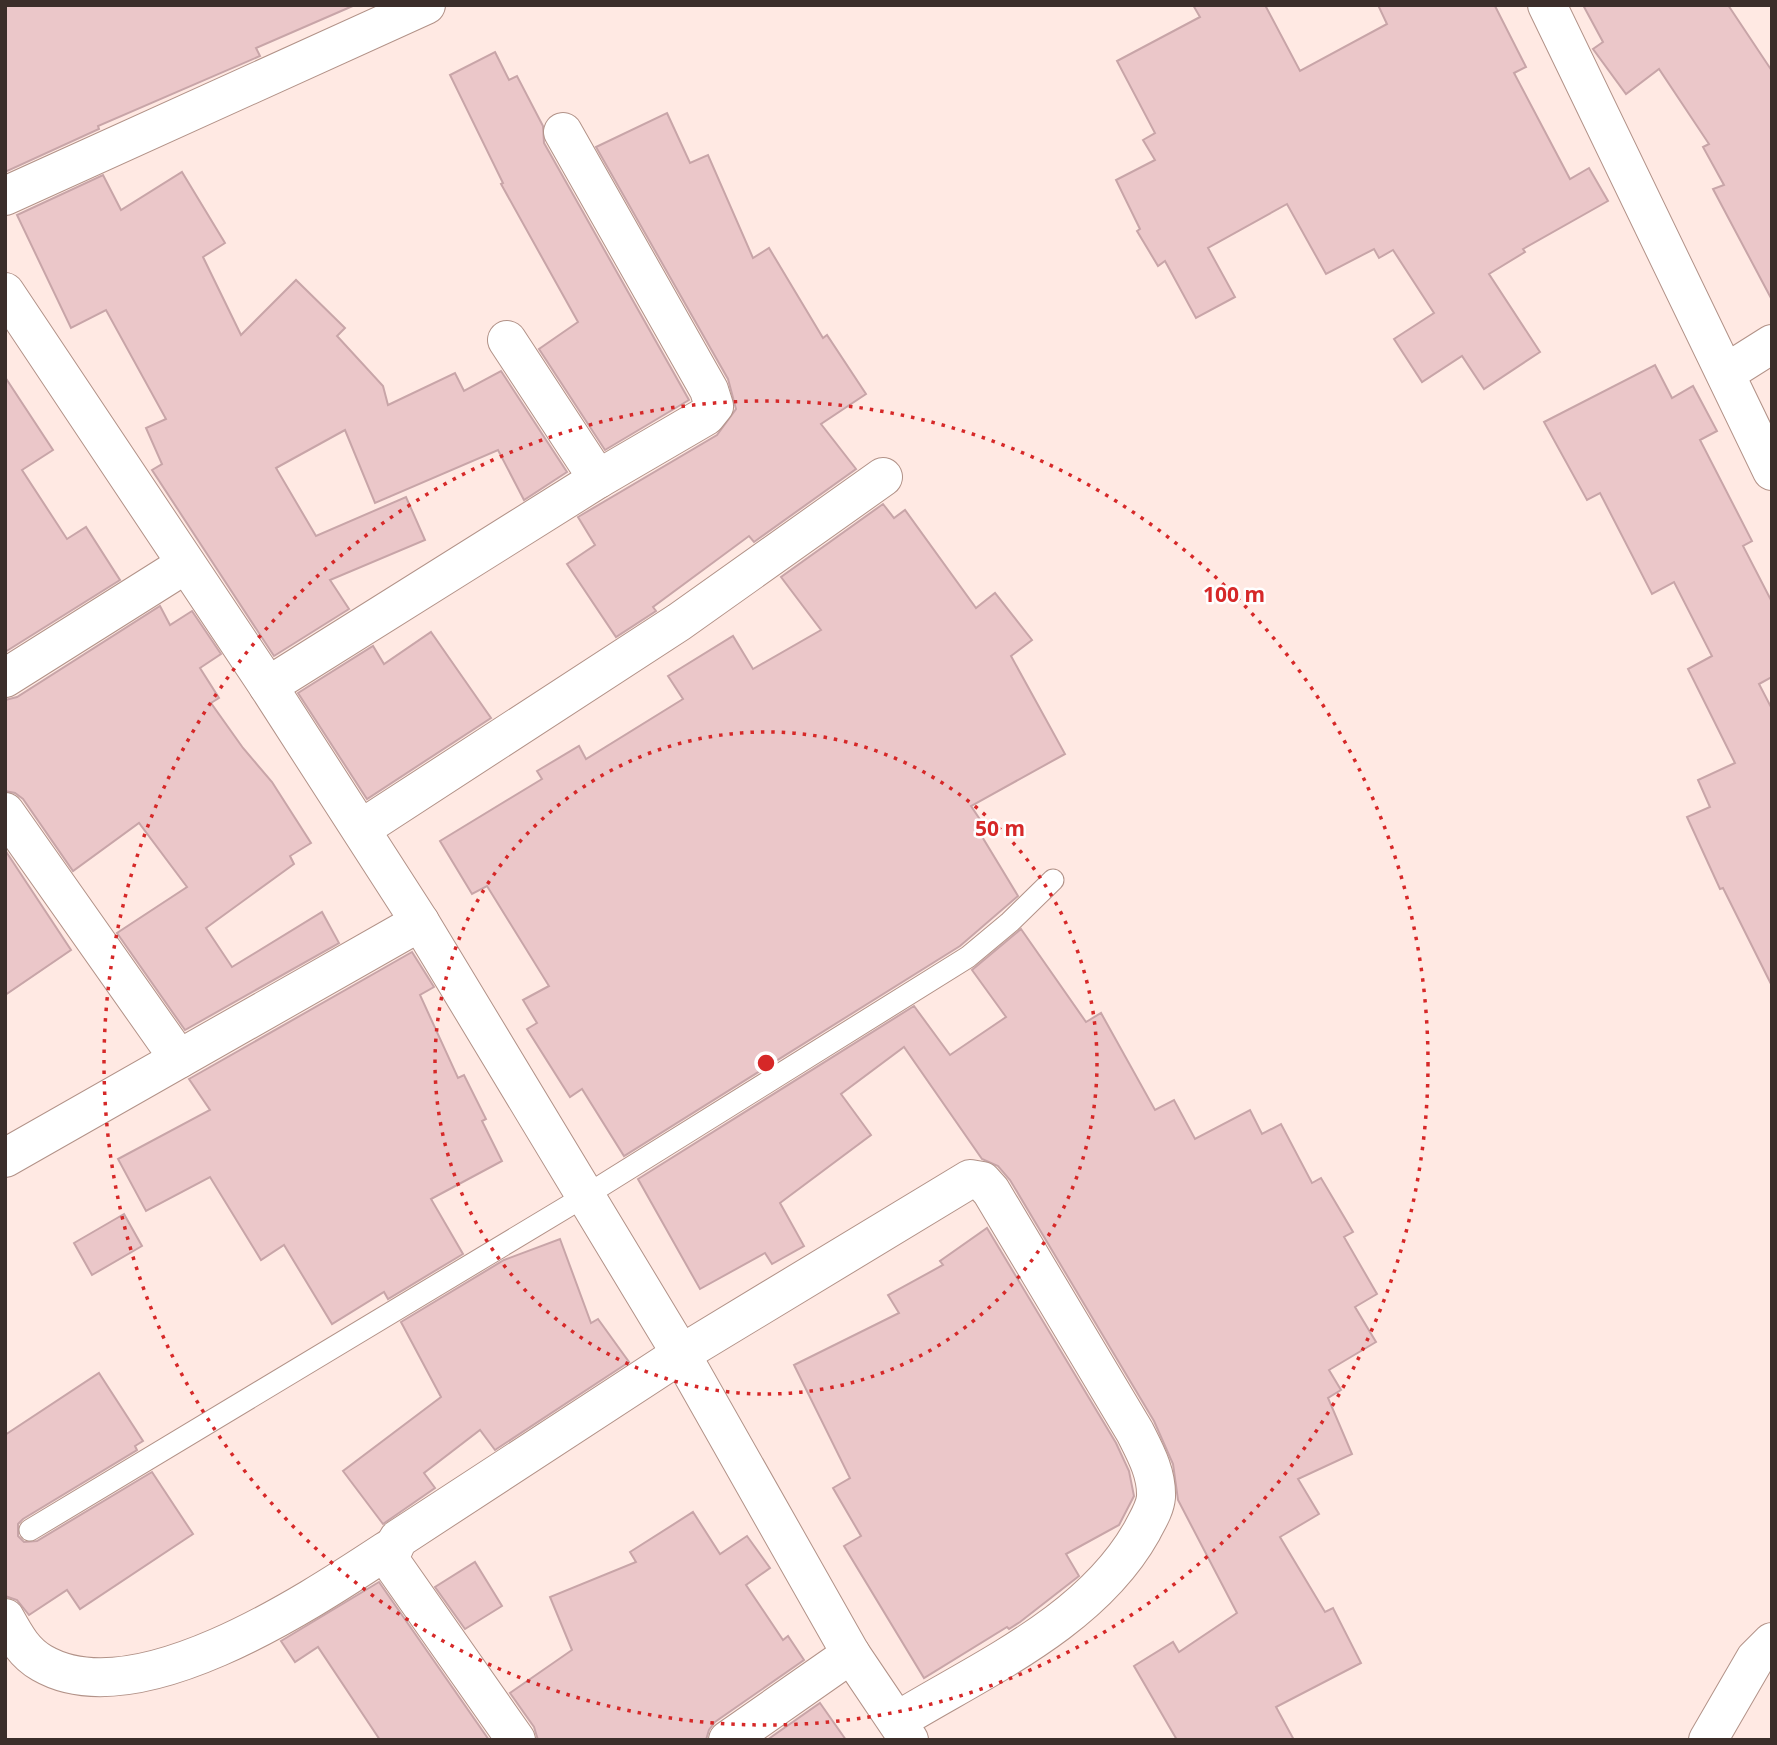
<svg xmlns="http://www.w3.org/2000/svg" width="1777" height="1745" viewBox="0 0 1777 1745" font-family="'Noto Sans',sans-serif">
<rect width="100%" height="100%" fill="#ffe9e3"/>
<g fill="#ebc7c9" stroke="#c8a5a8" stroke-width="2">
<path d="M 5,5 L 355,5 L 256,48 L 260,56 L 98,126 L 99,129 L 5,172 Z"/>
<path d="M 1193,5 L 1265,5 L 1300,71 L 1387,24 L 1378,5 L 1495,6 L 1526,67 L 1514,73 L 1570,179 L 1589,168 L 1608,201 L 1523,249 L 1525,252 L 1489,274 L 1540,352 L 1484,389 L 1462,356 L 1422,382 L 1394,339 L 1434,313 L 1393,250 L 1379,258 L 1374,249 L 1326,274 L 1287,204 L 1208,248 L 1235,297 L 1196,318 L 1165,261 L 1158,266 L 1137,231 L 1140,229 L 1116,180 L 1155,160 L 1143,140 L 1155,133 L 1117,61 L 1200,17 Z"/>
<path d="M 1583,5 L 1728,5 L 1772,71 L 1772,300 L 1713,189 L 1724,185 L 1703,147 L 1709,144 L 1659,69 L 1626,94 L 1593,49 L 1603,42 Z"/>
<path d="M 495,52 L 509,80 L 517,76 L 543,126 L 544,143 L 689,400 L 605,450 L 539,349 L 578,322 L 501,184 L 503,183 L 450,75 Z"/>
<path d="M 667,113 L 690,163 L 708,155 L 753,258 L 769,248 L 823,338 L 827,335 L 866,394 L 821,424 L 856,469 L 754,542 L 749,536 L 653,607 L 656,611 L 616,637 L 567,564 L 595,545 L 578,517 L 717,435 L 736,409 L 728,379 L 596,147 Z"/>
<path d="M 182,172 L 225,243 L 203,257 L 241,335 L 296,280 L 345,328 L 337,336 L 383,386 L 388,405 L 455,373 L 464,391 L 501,371 L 567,472 L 524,500 L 498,450 L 375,503 L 345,430 L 276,468 L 316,536 L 406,497 L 425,540 L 330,580 L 349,609 L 274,656 L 152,470 L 162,464 L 146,428 L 166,419 L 106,310 L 71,328 L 17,215 L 103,175 L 121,210 Z"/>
<path d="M 1655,365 L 1672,398 L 1693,386 L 1717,431 L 1700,440 L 1752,541 L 1743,546 L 1772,602 L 1772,677 L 1759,684 L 1772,709 L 1772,986 L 1723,888 L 1720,889 L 1687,817 L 1710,807 L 1698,780 L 1735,763 L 1688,669 L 1712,656 L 1674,582 L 1652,594 L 1600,493 L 1587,500 L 1544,422 Z"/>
<path d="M 5,377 L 53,450 L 22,470 L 67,539 L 86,527 L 120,580 L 5,652 Z"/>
<path d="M 883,504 L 894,518 L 905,510 L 976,608 L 995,593 L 1032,640 L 1011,656 L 1065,754 L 971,806 L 981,821 L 975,825 L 1018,896 L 960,946 L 624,1156 L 582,1089 L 570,1097 L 527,1029 L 537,1023 L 523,1000 L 549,986 L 487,886 L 472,894 L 440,841 L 542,779 L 537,771 L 579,746 L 586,759 L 683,699 L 668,676 L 733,636 L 753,669 L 821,630 L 781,577 Z"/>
<path d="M 160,606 L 170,625 L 192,611 L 221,654 L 200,668 L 219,698 L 211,703 L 243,748 L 272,782 L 311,843 L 290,856 L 294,864 L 206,928 L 232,967 L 322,912 L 339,943 L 185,1030 L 117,933 L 187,887 L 139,823 L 73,871 L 23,799 L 15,793 L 5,791 L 5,700 L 17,697 Z"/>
<path d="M 431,632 L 491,718 L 367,799 L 298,693 L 373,646 L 384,664 Z"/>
<path d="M 5,850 L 71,950 L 5,995 Z"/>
<path d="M 1021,929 L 1086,1022 L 1101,1013 L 1155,1110 L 1174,1100 L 1195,1139 L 1250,1110 L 1262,1134 L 1281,1124 L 1312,1183 L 1321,1178 L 1353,1232 L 1344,1237 L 1377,1294 L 1355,1307 L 1376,1342 L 1329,1370 L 1341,1390 L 1328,1398 L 1352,1454 L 1298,1479 L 1319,1514 L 1280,1537 L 1325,1612 L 1333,1608 L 1361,1663 L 1276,1707 L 1294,1740 L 1177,1740 L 1134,1666 L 1173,1642 L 1179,1652 L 1237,1613 L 1178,1500 L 1173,1464 L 1154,1421 L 1010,1180 L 998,1166 L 982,1159 L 904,1047 L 841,1094 L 871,1135 L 780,1203 L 804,1246 L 772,1264 L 765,1253 L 700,1289 L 638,1179 L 914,1006 L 950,1055 L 1006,1017 L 972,970 Z"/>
<path d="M 412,952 L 434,987 L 420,995 L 458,1078 L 464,1075 L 486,1119 L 482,1121 L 502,1161 L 431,1199 L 463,1254 L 388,1299 L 384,1292 L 332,1324 L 284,1245 L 261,1260 L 210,1177 L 146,1211 L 118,1159 L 210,1110 L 189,1079 Z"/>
<path d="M 124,1214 L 142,1246 L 92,1275 L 74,1243 Z"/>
<path d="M 987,1228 L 1116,1443 L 1129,1471 L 1134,1496 L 1119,1525 L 1066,1554 L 1079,1576 L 1020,1622 L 1009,1629 L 1007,1627 L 924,1678 L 844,1546 L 861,1536 L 833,1488 L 850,1478 L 794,1365 L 899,1313 L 888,1295 L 943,1265 L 940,1261 Z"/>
<path d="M 560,1239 L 591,1323 L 598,1319 L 629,1362 L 495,1450 L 480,1430 L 424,1473 L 435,1488 L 383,1524 L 343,1471 L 441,1397 L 401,1322 L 504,1260 Z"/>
<path d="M 99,1373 L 143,1441 L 135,1446 L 137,1450 L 23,1519 L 18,1524 L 18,1536 L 24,1542 L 37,1541 L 152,1472 L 193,1534 L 80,1609 L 67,1590 L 29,1615 L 17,1600 L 5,1596 L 5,1435 Z"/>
<path d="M 693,1512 L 720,1554 L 747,1536 L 770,1568 L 746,1585 L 783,1640 L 788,1636 L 804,1660 L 715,1722 L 709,1730 L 706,1740 L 538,1740 L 534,1727 L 510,1693 L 572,1650 L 550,1597 L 636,1562 L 630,1552 Z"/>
<path d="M 475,1562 L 502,1606 L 465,1629 L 435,1587 Z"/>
<path d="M 379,1582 L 489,1740 L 380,1740 L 318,1647 L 295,1662 L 281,1641 Z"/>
<path d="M 820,1703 L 846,1740 L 767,1740 Z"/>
</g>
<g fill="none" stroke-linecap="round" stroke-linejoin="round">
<g stroke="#b29288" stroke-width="23">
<path id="lane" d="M 30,1530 L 585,1196 L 968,957 L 1010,922 L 1053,880"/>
</g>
<g stroke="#b29288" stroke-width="40">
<g id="street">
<path d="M 5,196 L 426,5"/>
<path d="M 507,340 L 598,479"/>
<path d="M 1726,373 L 1772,344"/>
<path d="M 5,678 L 186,564"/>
<path d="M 268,686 L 598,479 L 706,416 L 714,406 L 709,390 L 563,132"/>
<path d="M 5,812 L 179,1059"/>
<path d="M 361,829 L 679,622 L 883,477"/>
<path d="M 5,1158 L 420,922"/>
<path d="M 5,1618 C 15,1636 24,1653 42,1663 C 137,1718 313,1599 392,1547"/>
<path d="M 516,1740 L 394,1566 L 390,1557 L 398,1539 L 681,1354 L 970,1179 L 982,1181 L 991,1191 L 1135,1432 C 1145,1452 1157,1473 1156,1497 C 1155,1509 1147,1521 1142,1531 C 1091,1622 982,1669 897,1721"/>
<path d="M 728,1740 L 851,1654"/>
<path d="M 1708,1740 L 1755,1659 L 1772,1642"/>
</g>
</g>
<g stroke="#b29288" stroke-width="40">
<g id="secondary">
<path d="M 1547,5 L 1772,471"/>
<path d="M 5,292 L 268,686 L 420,922 L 681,1354 L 851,1654 L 909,1740"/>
</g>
</g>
<use href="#lane" stroke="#fff" stroke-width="21"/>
<use href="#street" stroke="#fff" stroke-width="38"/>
<use href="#secondary" stroke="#fff" stroke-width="38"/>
</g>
<g fill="none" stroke="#d62828" stroke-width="3.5" stroke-dasharray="3.5 7">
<circle cx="766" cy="1063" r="331"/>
<circle cx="766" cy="1063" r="662"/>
</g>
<circle cx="766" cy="1063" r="10" fill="#d62828" stroke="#fff" stroke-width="3.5"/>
<g font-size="21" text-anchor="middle" font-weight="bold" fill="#d62828" stroke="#fff" stroke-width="5" stroke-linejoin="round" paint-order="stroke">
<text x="1234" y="602">100 m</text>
<text x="1000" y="836">50 m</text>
</g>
<rect width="1777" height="1745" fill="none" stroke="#3b2e2a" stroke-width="14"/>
</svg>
